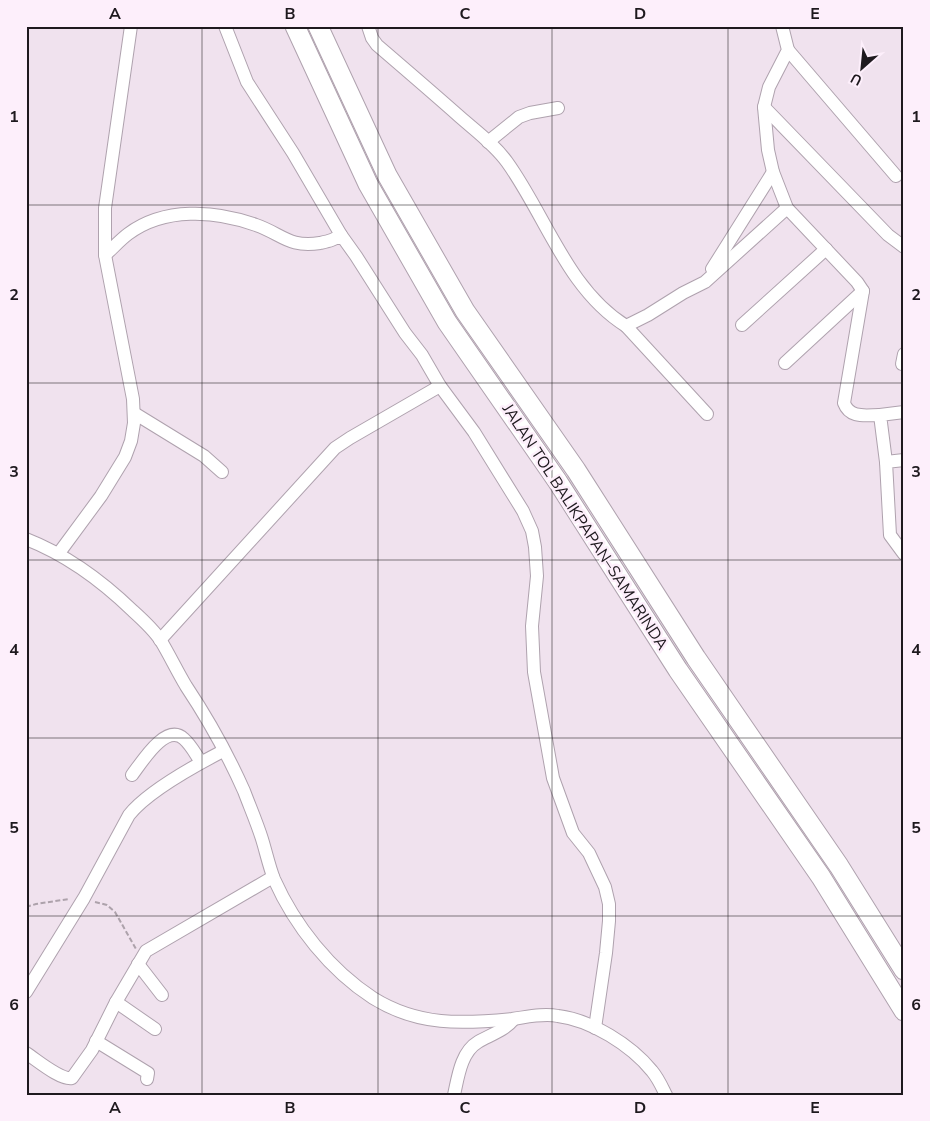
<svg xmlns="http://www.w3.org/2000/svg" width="930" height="1121" viewBox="0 0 930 1121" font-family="'Nunito Sans',sans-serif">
<rect width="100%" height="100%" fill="#f0e2ee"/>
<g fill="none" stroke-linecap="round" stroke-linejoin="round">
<g stroke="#afa2ae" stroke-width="14">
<g id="minor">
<path d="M 225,26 L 247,82 L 293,153 L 341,235"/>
<path d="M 368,26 L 372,38 L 377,45 C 405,69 433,93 460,117 C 476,131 495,145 507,162 C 546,216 567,289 626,326 L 648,315 L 683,293 L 705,282 L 787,208"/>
<path d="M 782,26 L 788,50 L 769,87 L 764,107 L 768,150 L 773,172 L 787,208 L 857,282 L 863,291 L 844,403 C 850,419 866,415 880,415"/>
<path d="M 788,50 L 896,176"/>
<path d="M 764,107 L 888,235 L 904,247"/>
<path d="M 488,142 L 519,117 L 530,113 L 558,108"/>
<path d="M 105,255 C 113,248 120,240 128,234 C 164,207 215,210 256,225 C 282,234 289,248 320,243 C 329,241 334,240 341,235 L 356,256 L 405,333 L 422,355 L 440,386 L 474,432 L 523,511 L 532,531 L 535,547 L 537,576 L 532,626 L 534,672 L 553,778 L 573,833 L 589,853 L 605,887 L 609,904 L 609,921 L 606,953 L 595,1028"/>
<path d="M 712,269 L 773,172"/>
<path d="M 742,325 L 826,249"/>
<path d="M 626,326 L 707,414"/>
<path d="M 785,363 L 863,291"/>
<path d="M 902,364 L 904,354"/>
<path d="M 134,413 L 204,456 L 222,472"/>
<path d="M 904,460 L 886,462 L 890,535 L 904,554"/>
<path d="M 886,462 L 880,415 L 904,412"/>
<path d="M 26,539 C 67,555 102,581 133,611 C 143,620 154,630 161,641 C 170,656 177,671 186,686 C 208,719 228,755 244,791 C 250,807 257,823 262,839 C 266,852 269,866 274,879 C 295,926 330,970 373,998 C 418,1026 462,1024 512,1019 C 527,1017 543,1013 558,1016 C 591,1020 631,1045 652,1071 C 658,1078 662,1087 666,1095"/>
<path d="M 59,553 L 101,496 L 125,457 L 131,441 L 134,423 L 133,399 L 105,255 L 105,208 L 131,26"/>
<path d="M 160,640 L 335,448 L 350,438 L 440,386"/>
<path d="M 132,775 C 142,762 166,722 184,739 C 191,745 196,755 201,762"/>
<path d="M 138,964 L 162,995"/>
<path d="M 26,992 L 84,898 L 129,815 C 148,791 196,765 223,751"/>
<path d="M 116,1002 L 155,1029"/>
<path d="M 96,1041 L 148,1073 L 147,1079"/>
<path d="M 26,1053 C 37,1060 60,1080 72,1078 L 92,1050 L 116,1002 L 146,951 L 273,877"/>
<path d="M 454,1095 C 458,1077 461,1052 478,1042 C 490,1035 504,1031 514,1019"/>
</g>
</g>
<g stroke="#afa2ae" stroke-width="21">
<g id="highway">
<path d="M 295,26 L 368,184 L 447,322 L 558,482 L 678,670 L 821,877 L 904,1011"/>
<path d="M 318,26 L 387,175 L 465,311 L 576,470 L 696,658 L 839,866 L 904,970"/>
</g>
</g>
<g stroke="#ada2ab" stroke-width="2" stroke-dasharray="5 2.5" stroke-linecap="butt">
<path d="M 95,902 L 107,905 L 115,912 L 136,949"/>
<path d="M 26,907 L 36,904 L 69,899"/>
</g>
<use href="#minor" stroke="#fff" stroke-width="12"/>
<use href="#highway" stroke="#fff" stroke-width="19"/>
</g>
<path fill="none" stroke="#1e191e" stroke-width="1" stroke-opacity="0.55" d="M 202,26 L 202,1095M 378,26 L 378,1095M 552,26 L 552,1095M 728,26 L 728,1095M 26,205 L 904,205M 26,383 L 904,383M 26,560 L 904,560M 26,738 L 904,738M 26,916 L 904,916"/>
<g text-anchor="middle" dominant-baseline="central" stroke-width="5" stroke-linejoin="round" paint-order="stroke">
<g font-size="16" fill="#1e191e" stroke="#fdeffb">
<text transform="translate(585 527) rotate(57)">JALAN TOL BALIKPAPAN–SAMARINDA</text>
</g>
</g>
<rect width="930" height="1121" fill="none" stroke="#fdeffb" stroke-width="55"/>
<g transform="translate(862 68) rotate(207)" stroke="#fdeffb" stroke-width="4" paint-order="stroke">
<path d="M0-4L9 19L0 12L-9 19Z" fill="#1e191e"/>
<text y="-8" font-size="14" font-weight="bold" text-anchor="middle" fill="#1e191e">U</text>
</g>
<rect x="28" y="28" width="874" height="1066" fill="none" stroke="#1e191e" stroke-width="2"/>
<g font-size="16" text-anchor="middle" font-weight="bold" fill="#1e191e">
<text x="115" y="19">A</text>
<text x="290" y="19">B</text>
<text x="465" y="19">C</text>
<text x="640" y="19">D</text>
<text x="815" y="19">E</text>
<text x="14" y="122">1</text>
<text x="916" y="122">1</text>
<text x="14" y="300">2</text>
<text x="916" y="300">2</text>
<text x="14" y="477">3</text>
<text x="916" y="477">3</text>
<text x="14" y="655">4</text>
<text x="916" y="655">4</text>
<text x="14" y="833">5</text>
<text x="916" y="833">5</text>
<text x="14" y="1010">6</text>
<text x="916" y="1010">6</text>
<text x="115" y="1113">A</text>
<text x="290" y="1113">B</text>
<text x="465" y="1113">C</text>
<text x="640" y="1113">D</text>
<text x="815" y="1113">E</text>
</g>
</svg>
